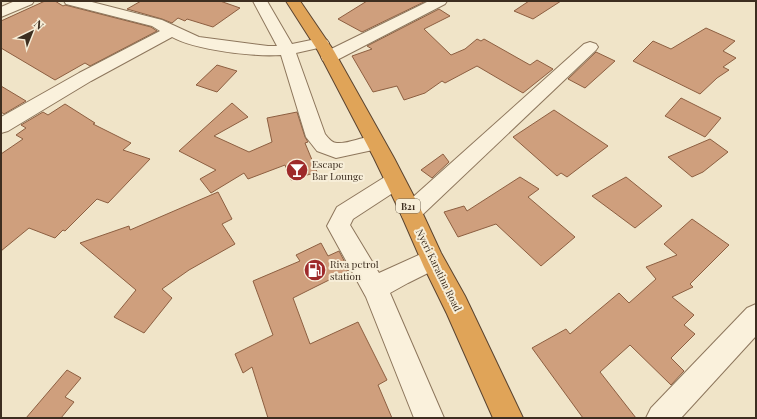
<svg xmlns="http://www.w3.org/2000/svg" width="757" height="419" viewBox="0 0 757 419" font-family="'Playfair Display',serif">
<rect width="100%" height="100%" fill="#f0e4c8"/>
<g fill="#cf9f7d" stroke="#8d5f41">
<path d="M 45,1 L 55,1 L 63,6 L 65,5 L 151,27 L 157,31 L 90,66 L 85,63 L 55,80 L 1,48 L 1,21 Z"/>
<path d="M 141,1 L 220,1 L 240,8 L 213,27 L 187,19 L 185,21 L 178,18 L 172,23 L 162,19 L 127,9 Z"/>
<path d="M 367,1 L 426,1 L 362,32 L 338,19 Z"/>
<path d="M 529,1 L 561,1 L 533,19 L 514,11 Z"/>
<path d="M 439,9 L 450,16 L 424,29 L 451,55 L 465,49 L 477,39 L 481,41 L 484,39 L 530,65 L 537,60 L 553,69 L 523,93 L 477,66 L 445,83 L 442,81 L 425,93 L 404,100 L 397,86 L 373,92 L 352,56 L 372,49 L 367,46 Z"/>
<path d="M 706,28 L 735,41 L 723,51 L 736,58 L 723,67 L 729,70 L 717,78 L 700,94 L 633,61 L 653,41 L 671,49 Z"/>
<path d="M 596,52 L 615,61 L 585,88 L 568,79 Z"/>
<path d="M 217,65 L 237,71 L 217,92 L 196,85 Z"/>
<path d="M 1,86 L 26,101 L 4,114 L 1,112 Z"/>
<path d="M 681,98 L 721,118 L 705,137 L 665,116 Z"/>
<path d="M 232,103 L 248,117 L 214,136 L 249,152 L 272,142 L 267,118 L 297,112 L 305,137 L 308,142 L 305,143 L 317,172 L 291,180 L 285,165 L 248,179 L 244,173 L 211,193 L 200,179 L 216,170 L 179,151 Z"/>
<path d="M 65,104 L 95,123 L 93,124 L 131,143 L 123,150 L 150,159 L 108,203 L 97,199 L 65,231 L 63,230 L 55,238 L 29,228 L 1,251 L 1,154 L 23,139 L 16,135 L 26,128 L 21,125 L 43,112 L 48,115 Z"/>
<path d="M 554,110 L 608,146 L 567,177 L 561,173 L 557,176 L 513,137 Z"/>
<path d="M 710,139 L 728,152 L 703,172 L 692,177 L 668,157 Z"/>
<path d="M 443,154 L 449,162 L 432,178 L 421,170 Z"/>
<path d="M 520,177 L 539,189 L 528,197 L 575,237 L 541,266 L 496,224 L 458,237 L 444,212 L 464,206 L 467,211 Z"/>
<path d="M 626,177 L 662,206 L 635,228 L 592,196 Z"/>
<path d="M 218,192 L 232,219 L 222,224 L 235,244 L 189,270 L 162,289 L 172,298 L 144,333 L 114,317 L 136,290 L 80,243 L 129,226 L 130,230 Z"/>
<path d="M 692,219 L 729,245 L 690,284 L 693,287 L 672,297 L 694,315 L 684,325 L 695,334 L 671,358 L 684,371 L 671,385 L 630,345 L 600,372 L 636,418 L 583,418 L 532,348 L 566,329 L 570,334 L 619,293 L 629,303 L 656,279 L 646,267 L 677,255 L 664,244 Z"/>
<path d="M 321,243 L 328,256 L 339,251 L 349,270 L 293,298 L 310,344 L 358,322 L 387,380 L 378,385 L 392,418 L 268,418 L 252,367 L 243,373 L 235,354 L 273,335 L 253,281 L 300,261 L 296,255 Z"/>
<path d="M 67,370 L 81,378 L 65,397 L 74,402 L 61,418 L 26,418 Z"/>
</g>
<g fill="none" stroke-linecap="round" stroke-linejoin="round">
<g stroke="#8d765c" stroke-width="2">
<g id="minor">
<path d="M 15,1 L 34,1 L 32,4 L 1,17 L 1,7 Z"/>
<path d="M 64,1 L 88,1 L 162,20 L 199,37 L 268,46 L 277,46 L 253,1 L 267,1 L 292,44 L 321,38 L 327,40 L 329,43 L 327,46 L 296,53 L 325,134 C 328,138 332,143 337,143 C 352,144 366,133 382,138 L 385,143 L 382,148 L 336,158 L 317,151 L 306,137 L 281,55 C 254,57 195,50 172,37 L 91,81 L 8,131 L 1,133 L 1,117 L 79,73 L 160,31 L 152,26 L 66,4 Z"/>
<path d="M 429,1 L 447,1 L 445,4 L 335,61 L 329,62 L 323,61 L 321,57 L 323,53 Z"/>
<path d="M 590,42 L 596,44 L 598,47 L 596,50 L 419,218 L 411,221 L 403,218 L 400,212 L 403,206 L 584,44 Z"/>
<path d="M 395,173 L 402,175 L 405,181 L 402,187 L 353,219 L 350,225 L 379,273 L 432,249 L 440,253 L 444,260 L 440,267 L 408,283 L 390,293 L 444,418 L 414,418 L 366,297 L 327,226 L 337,207 L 388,175 Z"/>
<path d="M 756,304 L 756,336 L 681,418 L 646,418 L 651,408 L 747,308 Z"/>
</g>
</g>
<g stroke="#5b4430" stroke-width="2">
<path id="highway" d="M 286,1 L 300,1 L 334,51 L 394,158 L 422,212 L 441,253 L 465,296 L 523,418 L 493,418 L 447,314 L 424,267 L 400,212 L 374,158 L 318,51 Z"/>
</g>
<use href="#minor" fill="#faf1dc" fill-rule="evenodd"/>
<use href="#highway" fill="#e0a458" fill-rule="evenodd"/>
</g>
<defs>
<g id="bar-disc" transform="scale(1.15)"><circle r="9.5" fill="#9e2a2b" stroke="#f7eed8"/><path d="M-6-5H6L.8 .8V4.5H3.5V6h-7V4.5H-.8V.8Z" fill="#fff"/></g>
<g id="fuel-disc" transform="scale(1.15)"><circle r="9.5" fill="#9e2a2b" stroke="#f7eed8"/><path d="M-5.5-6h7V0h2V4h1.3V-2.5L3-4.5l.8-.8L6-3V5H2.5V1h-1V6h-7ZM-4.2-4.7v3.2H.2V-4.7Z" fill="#fff"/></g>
</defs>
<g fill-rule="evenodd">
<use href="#bar-disc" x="297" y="170"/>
<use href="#fuel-disc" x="315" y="270"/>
</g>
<g text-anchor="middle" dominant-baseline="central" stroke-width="4" stroke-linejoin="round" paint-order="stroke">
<rect fill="#f7eed8" stroke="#756857" stroke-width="1" x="396" y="199" width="24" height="14" rx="3"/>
<g font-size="9" font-weight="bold" fill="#3d2e20">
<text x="408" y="206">B21</text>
</g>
<g font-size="10" fill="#3d2e20" stroke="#f7eed8" text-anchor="start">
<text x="312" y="164">Escape<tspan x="312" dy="12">Bar Lounge</tspan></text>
<text x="330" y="264">Riva petrol<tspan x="330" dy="12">station</tspan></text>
</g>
<g font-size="10" fill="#3d2e20" stroke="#f7eed8">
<text transform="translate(439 270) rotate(64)">Nyeri Karatina Road</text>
</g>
</g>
<rect width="757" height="419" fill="none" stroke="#3d2e20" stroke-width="4"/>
<g transform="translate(32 32) rotate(43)" stroke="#f7eed8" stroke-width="3" paint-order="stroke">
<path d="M0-3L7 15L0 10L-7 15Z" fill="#3d2e20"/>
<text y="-6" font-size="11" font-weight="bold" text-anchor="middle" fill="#3d2e20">N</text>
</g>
</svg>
